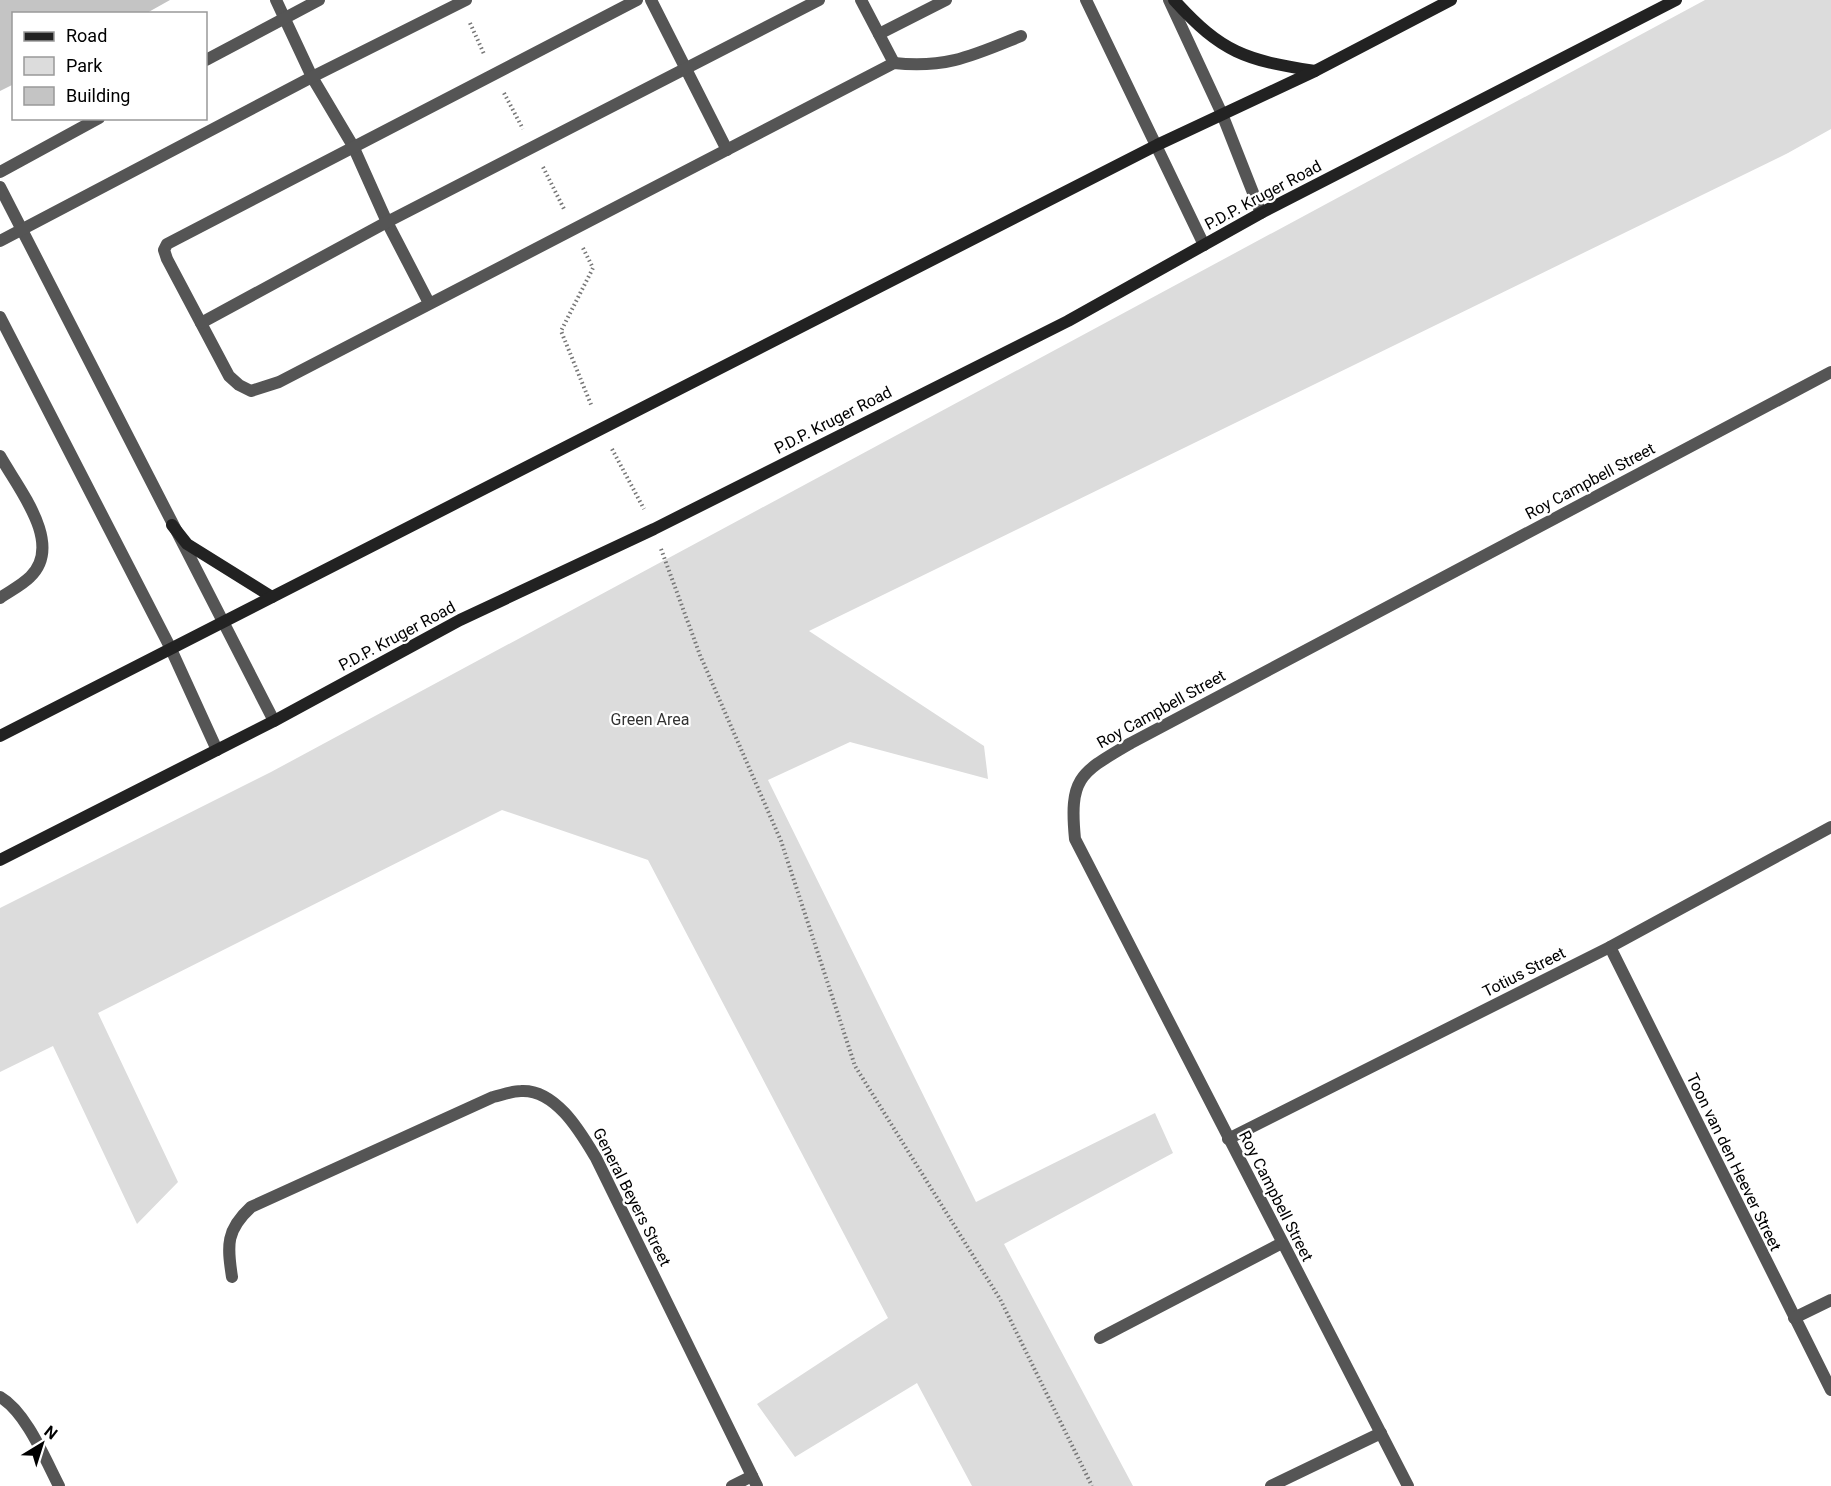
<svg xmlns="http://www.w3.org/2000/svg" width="1831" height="1486" viewBox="0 0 1831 1486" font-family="Roboto,sans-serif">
<rect width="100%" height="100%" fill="#fff"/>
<path fill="#dcdcdc" d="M 1705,0 L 1831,0 L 1831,129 L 1788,153 L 809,631 L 984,746 L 988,779 L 850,742 L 768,780 L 976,1202 L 1155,1113 L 1173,1153 L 1004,1244 L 1133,1486 L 972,1486 L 917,1383 L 795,1457 L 757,1404 L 888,1318 L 648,860 L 502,810 L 98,1013 L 178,1182 L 137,1224 L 53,1046 L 0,1072 L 0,908 L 271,772 Z"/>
<path fill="#c4c4c4" d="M 0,0 L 170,0 L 145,14 L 14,14 L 14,84 L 0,91 Z"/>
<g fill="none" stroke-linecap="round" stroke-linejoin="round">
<g stroke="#777" stroke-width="4" stroke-dasharray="1.5 3" stroke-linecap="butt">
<path d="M 470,23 L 484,54"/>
<path d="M 504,93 L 523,129"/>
<path d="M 543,167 L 564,209"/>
<path d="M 583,248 L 593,268 L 561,331 L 592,407"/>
<path d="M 612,449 L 644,509"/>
<path d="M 661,549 L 700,655 L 781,841 L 855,1066 L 1000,1299 L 1092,1486"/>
</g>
<g stroke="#555" stroke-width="12">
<path d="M 276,0 L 312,77 L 353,146 L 387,222 L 429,303"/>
<path d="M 637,0 L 167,244 L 164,250 L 167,259 L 229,376 L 239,385 L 251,391 L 279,382 L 894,63 C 946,69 974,55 1021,36"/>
<path d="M 651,0 L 727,150"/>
<path d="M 861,0 L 894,63"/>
<path d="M 879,34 L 946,0"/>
<path d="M 201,323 L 387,222 L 819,0"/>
<path d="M 0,456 C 17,487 65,544 30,577 C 22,585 10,591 0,598"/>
</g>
<g stroke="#555" stroke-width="12">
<path d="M 1086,0 L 1204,245"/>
<path d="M 1169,0 L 1222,114 L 1261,213"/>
<path d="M 206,60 L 319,0"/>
<path d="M 0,172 L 99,118"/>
<path d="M 0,187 L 274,721"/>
<path d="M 0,241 L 312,77 L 466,0"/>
<path d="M 0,317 L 170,647 L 217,750"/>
<path d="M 1610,947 L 1831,1390"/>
<path d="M 1228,1139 L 1610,947 L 1831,827"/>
<path d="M 232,1277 C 227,1245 226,1230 251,1207 L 493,1097 C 502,1095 512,1091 521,1091 C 556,1089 581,1133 596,1158 L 757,1486"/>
<path d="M 1794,1318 L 1831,1300"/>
<path d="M 1100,1338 L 1282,1243"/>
<path d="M 0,1397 C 26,1412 45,1459 59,1486"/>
<path d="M 732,1486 L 752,1476"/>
<path d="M 1271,1486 L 1381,1433"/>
<path d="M 1408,1486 L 1075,839 C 1069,777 1080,773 1131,743 L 1831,372"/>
</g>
<g stroke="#222" stroke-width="12">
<path d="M 1174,0 C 1222,53 1245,60 1315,71"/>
<path d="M 172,525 L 187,544 L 272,597"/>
<path d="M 0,736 L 1157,145 L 1315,71 L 1451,0"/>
<path d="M 0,860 L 274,721 L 460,620 L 654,529 L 1068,321 L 1261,213 L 1676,0"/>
</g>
</g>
<g text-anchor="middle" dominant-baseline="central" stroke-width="4.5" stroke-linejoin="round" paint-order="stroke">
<g font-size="16" fill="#000" stroke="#fff">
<text transform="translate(1263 195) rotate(-28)">P.D.P. Kruger Road</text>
<text transform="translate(833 420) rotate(-27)">P.D.P. Kruger Road</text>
<text transform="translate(1590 481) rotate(-28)">Roy Campbell Street</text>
<text transform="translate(397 636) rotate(-28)">P.D.P. Kruger Road</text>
<text transform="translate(1161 709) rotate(-29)">Roy Campbell Street</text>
<text transform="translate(1524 972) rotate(-27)">Totius Street</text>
<text transform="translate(1734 1162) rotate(64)">Toon van den Heever Street</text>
<text transform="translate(1276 1196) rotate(63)">Roy Campbell Street</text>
<text transform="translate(632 1197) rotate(63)">General Beyers Street</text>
</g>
<g font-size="16" fill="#333" stroke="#fff">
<text x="650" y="719">Green Area</text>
</g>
</g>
<rect x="12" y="12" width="195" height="108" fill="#ffffff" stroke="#999999" stroke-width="1.5"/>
<rect x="24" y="32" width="30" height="9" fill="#222222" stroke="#999999" stroke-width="1.5"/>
<text x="66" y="42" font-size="18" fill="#000000">Road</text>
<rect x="24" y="57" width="30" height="18" fill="#dcdcdc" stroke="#999999" stroke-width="1.5"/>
<text x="66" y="72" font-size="18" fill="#000000">Park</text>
<rect x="24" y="87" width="30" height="18" fill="#c4c4c4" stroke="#999999" stroke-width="1.5"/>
<text x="66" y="102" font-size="18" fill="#000000">Building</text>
<g transform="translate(42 1444) rotate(38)" stroke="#ffffff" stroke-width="4.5" paint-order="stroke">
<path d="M0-4.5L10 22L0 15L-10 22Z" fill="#000000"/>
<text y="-9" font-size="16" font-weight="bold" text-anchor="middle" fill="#000000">N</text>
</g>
</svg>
